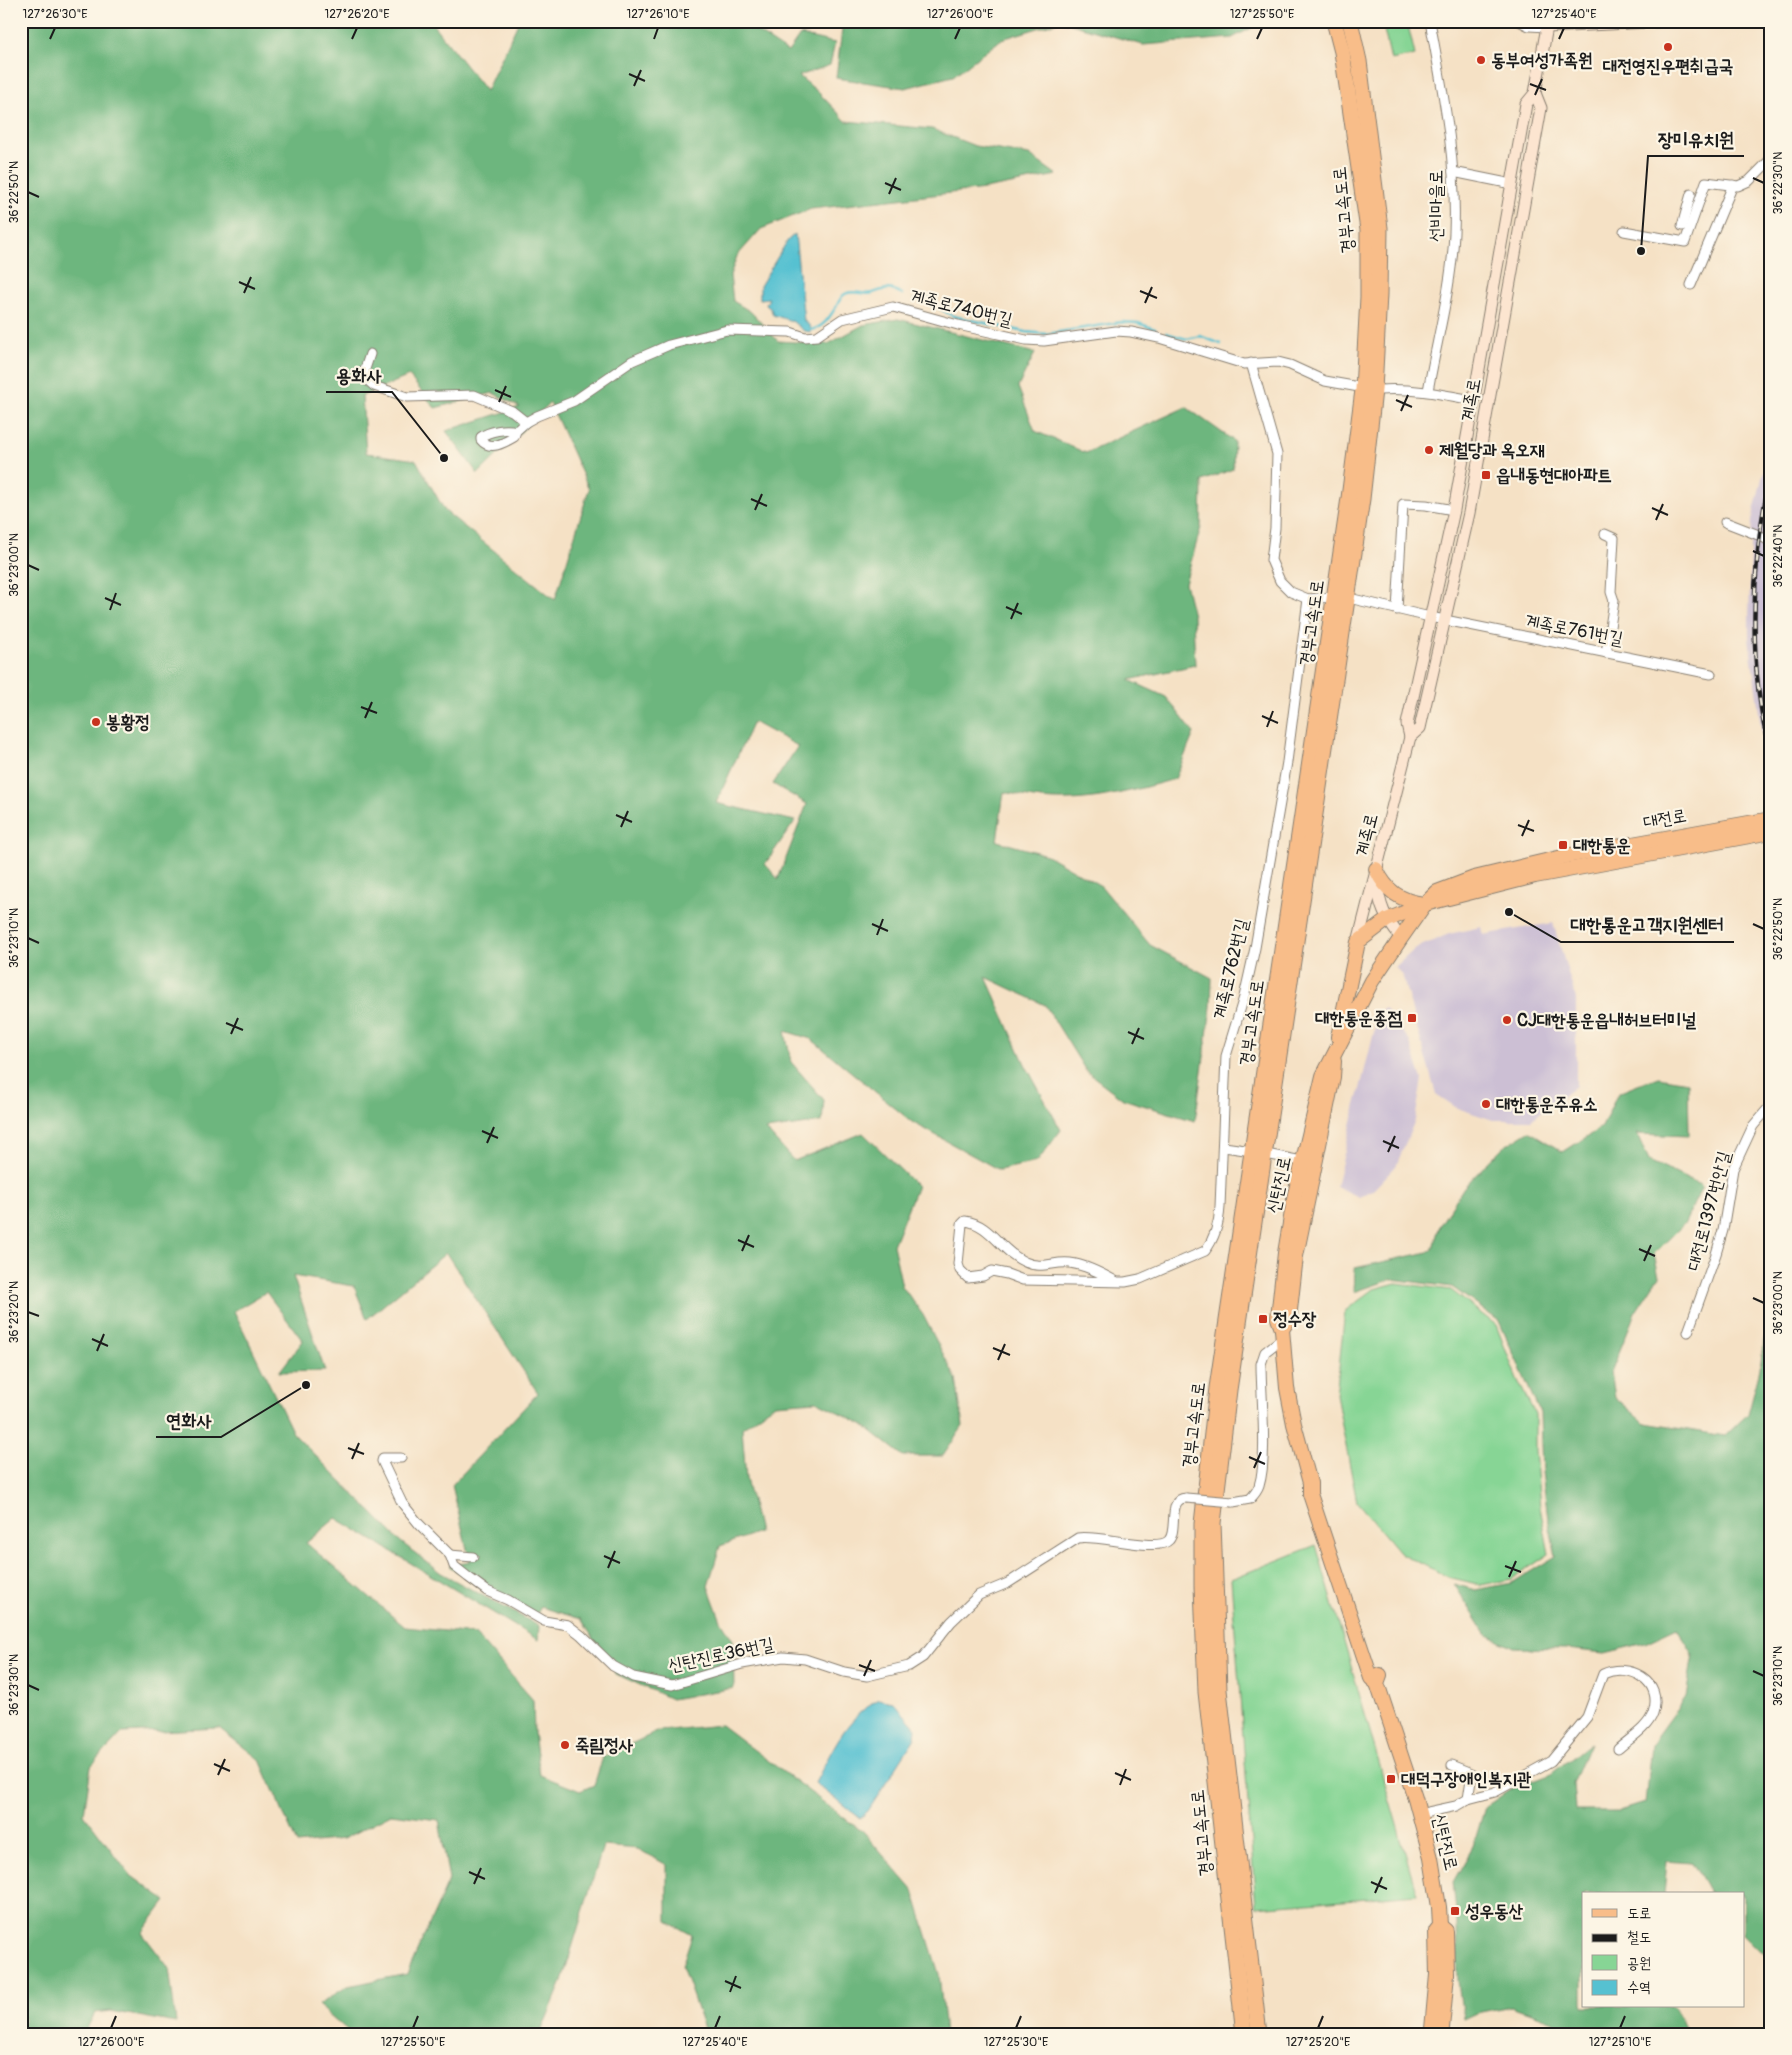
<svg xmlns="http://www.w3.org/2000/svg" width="1792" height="2055" viewBox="0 0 1792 2055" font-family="Pangolin,'Poor Story',sans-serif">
<rect width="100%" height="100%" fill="#fcf5e5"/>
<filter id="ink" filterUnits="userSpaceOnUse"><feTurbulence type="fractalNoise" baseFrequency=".02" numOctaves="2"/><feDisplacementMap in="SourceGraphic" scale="10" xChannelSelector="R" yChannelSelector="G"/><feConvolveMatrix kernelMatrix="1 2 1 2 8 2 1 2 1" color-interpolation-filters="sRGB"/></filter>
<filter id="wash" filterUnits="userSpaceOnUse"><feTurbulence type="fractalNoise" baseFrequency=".0096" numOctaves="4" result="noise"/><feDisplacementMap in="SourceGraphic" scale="20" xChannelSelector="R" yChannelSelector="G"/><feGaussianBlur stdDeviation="1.12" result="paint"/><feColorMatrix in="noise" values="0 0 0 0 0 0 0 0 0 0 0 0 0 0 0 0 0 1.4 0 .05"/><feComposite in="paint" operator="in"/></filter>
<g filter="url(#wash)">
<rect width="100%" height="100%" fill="#f5e1c5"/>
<g fill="#ccbfd4">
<path d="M 1771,441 L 1771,778 L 1768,779 L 1749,638 L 1749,614 L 1752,520 Z"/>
<path d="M 1553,923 L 1576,999 L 1576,1086 L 1531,1120 L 1493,1120 L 1457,1108 L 1436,1094 L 1402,975 L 1395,967 L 1416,948 L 1449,934 L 1481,927 L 1483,935 Z"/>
<path d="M 1385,1008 L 1409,1040 L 1422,1079 L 1415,1120 L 1396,1166 L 1373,1190 L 1359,1197 L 1336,1186 L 1379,1012 Z"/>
</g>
<g fill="#87d595" stroke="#527858">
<path d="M 1382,21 L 1407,21 L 1415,55 L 1391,60 Z"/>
<path d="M 1396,1283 L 1451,1290 L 1496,1325 L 1517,1379 L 1535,1414 L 1535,1451 L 1540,1506 L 1549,1554 L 1512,1579 L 1481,1585 L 1448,1577 L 1400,1553 L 1357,1502 L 1336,1395 L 1345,1311 L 1374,1289 Z"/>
<path d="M 1316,1545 L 1417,1894 L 1256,1907 L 1231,1579 Z"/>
</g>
<g fill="#6db67e" stroke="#44694d" fill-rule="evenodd">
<path d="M 21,21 L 430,21 L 486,91 L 519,21 L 745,21 L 745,24 L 788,52 L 800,35 L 835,43 L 830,65 L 799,76 L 818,92 L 846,121 L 932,129 L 975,146 L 1029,155 L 1057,175 L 985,189 L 811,209 L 761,229 L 737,256 L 730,275 L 733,301 L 751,312 L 778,341 L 828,344 L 863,325 L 898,319 L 1035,353 L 1018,387 L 1035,431 L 1086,453 L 1186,407 L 1234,441 L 1233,469 L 1202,481 L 1201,527 L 1185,583 L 1193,616 L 1195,665 L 1129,680 L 1166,697 L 1194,733 L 1175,779 C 1132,791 1087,804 1042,799 C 1029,798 1016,794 1004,792 L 997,841 L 1047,855 L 1101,886 L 1150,945 L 1212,978 L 1211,1007 L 1195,1121 L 1123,1099 L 1086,1071 L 1045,1005 L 986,977 L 1025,1064 L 1061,1130 L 1037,1162 L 999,1170 L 912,1122 L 811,1039 L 785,1031 L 791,1062 L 824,1100 L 822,1122 L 766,1130 L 794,1161 L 863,1133 L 917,1186 L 893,1245 L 902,1286 L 923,1315 L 956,1379 L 963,1426 L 943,1456 L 903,1456 L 862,1424 L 816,1401 L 775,1404 L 742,1428 L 746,1479 L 759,1532 L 720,1546 L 708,1586 L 721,1621 L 733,1640 L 734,1688 L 671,1699 L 616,1674 L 581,1619 L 541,1607 L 536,1615 L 495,1597 L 449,1566 L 470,1562 L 452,1485 L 538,1393 L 446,1253 L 367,1319 L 354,1286 L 293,1276 L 325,1371 L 279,1372 L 303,1341 L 266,1292 L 234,1311 L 293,1433 L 401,1542 L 441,1573 L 539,1626 L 538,1640 L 336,1518 L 306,1543 L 405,1627 L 475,1634 L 533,1700 L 534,1733 L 540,1775 L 580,1791 L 594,1785 L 603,1757 L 659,1731 L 721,1725 L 863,1832 L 913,1890 L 939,1974 L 945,2034 L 706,2034 L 682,1966 L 692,1935 L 667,1921 L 667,1865 L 638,1849 L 603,1846 L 561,1984 L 540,2034 L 352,2034 L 318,2005 L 348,1986 L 407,1974 L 449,1880 L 439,1820 L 391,1814 L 343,1839 L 297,1844 L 260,1760 L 219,1728 L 122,1733 L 91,1766 L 84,1814 L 129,1874 L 166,1901 L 142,1933 L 169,1968 L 176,2023 L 111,2011 L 95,2013 L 84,2034 L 21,2034 L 21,2027 L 25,2018 L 21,2016 ZM 409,376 L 435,408 L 493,393 L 520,407 L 446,431 L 478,474 L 550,403 L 589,489 L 555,600 L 445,511 L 416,460 L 366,453 L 362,396 ZM 753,722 L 798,746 L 773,784 L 807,804 L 778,879 L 765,864 L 795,821 L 716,803 Z"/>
<path d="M 843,21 L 1265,21 L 1232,38 L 1143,45 L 1061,21 L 1002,39 L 953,76 L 905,88 L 836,78 Z"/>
<path d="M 1658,1077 L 1688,1082 L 1689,1136 L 1637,1134 L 1649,1161 L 1702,1186 L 1685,1223 L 1654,1254 L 1659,1276 L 1635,1313 L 1611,1372 L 1615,1397 L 1645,1423 L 1725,1436 L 1748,1414 L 1760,1369 L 1770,1302 L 1771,1251 L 1771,1958 L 1757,1949 L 1743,1935 L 1743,1894 L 1710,1894 L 1692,1862 L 1667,1860 L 1664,1894 L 1583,1894 L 1583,2006 L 1674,2006 L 1688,2034 L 1559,2034 L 1553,2021 L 1511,2006 L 1476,2013 L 1463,2019 L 1458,1981 L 1457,1921 L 1453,1882 L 1473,1847 L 1485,1807 L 1511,1789 L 1551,1774 L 1590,1743 L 1573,1784 L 1575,1811 L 1620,1811 L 1645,1803 L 1651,1745 L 1686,1697 L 1693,1654 L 1677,1628 L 1645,1643 L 1604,1653 L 1567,1649 L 1513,1648 L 1486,1634 L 1454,1584 L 1475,1590 L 1512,1583 L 1556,1556 L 1548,1518 L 1542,1472 L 1540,1413 L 1499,1321 L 1452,1287 L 1392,1279 L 1354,1292 L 1355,1268 L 1432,1251 L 1440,1225 L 1464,1187 L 1502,1148 L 1529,1131 L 1563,1152 L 1602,1127 L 1618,1093 Z"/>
</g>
<g fill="#56c1d1" stroke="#396e76">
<path d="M 795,234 L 804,321 L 810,326 L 811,332 L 804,331 L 792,321 L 773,315 L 771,309 L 766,305 L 769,298 L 760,299 L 760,286 L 788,240 Z"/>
<path d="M 878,1699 L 893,1702 L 916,1728 L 915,1738 L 868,1811 L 860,1818 L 815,1783 C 833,1749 844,1720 878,1699 Z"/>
</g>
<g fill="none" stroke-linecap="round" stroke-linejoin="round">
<g stroke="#56c1d1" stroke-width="2.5">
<path d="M 915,299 L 930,298 L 937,307 L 953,316 L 1026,332 L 1046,334 L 1122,322 L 1138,323 L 1155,329"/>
<path d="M 811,330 C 824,327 829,318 836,307 C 839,302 840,297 845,294 C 853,289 864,296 873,293 C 885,289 890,287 902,294"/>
<path d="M 1166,333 L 1187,339 L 1200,336 L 1221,344"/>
</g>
</g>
</g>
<g filter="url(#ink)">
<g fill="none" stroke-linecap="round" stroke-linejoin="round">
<g stroke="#887e70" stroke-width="11">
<g id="minor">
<path d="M 1519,21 L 1529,26 L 1547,27"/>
<path d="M 1453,172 L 1512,184"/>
<path d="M 1682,226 L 1691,194"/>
<path d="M 1624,231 L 1685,242 L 1706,182 L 1738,186 L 1749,181 L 1771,159"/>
<path d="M 1691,285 L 1733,185"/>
<path d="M 370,354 L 364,372 L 365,378 L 374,386 L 407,397 L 474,395 L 512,411 L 526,422 L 537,416 L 574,401 L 632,361 L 669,345 L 727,330 L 790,332 L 805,337 L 817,336 L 842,319 L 893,307 L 958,325 L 1026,340 L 1044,341 L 1116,331 L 1131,332 L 1159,338 L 1244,364 L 1278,362 L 1290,365 L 1325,381 L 1359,387"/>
<path d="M 1251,363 L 1277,454 L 1275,528 L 1271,560 L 1280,581 L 1291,592 L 1308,599"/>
<path d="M 1380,390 C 1412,388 1441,394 1473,400"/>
<path d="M 1428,391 C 1437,339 1452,285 1454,233 C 1457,159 1443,93 1430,21"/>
<path d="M 516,431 L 514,437 C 504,443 490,451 481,440 L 481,437 C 489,431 506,428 516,431 L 526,422"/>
<path d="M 1725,522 L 1761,536 L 1771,542"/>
<path d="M 1605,534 L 1614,538 L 1611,592 L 1614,601 L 1606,653"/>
<path d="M 1353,599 L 1430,617 L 1711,674"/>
<path d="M 1397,610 L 1403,504 L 1426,505 L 1454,510"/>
<path d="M 1224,1147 L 1245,1150"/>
<path d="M 1271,1155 L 1302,1161"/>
<path d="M 1117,1282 C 1103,1274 1086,1265 1070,1263 C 1053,1261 1042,1270 1025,1262 C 1001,1252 991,1224 965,1221 L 962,1224 L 958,1264 L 960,1270 L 968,1278 L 983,1276 L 992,1271 L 1007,1274 L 1023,1280 L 1125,1282 L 1140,1279 L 1205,1251 C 1215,1238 1219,1224 1220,1207 L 1226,1056 L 1244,997 L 1255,948 L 1287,762 L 1308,599 L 1333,597"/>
<path d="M 1688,1332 L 1716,1254 L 1723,1230 L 1733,1169 L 1753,1126 L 1771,1105"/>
<path d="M 401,1458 L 383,1458 L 382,1461 L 402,1503 L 419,1524 L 450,1555 L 454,1566 L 468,1577 L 487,1591 L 508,1600 L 544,1621 L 568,1625 L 581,1635 L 613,1666 L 633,1677 L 672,1685 L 742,1664 L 783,1657 L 805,1659 L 844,1672 L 867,1676 L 909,1666 L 923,1657 L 951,1622 L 979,1595 L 1008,1583 L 1078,1538 C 1097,1534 1158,1553 1169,1540 C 1178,1530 1167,1498 1186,1498"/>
<path d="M 1233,1502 L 1250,1499 C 1254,1495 1257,1492 1259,1486 C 1268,1457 1261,1397 1261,1364 L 1265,1352 L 1283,1338"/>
<path d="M 450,1555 L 473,1557"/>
<path d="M 1452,1765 L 1472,1773 L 1468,1799"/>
<path d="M 1419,1814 L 1456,1806 L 1468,1799 L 1495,1792 L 1551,1761 L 1587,1717 L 1603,1674 C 1629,1662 1664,1680 1653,1713 C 1648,1728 1629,1739 1618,1749"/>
</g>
</g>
<g stroke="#887e70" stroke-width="13">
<g id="secondary">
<path d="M 1547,27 L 1671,21"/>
<path d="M 1410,737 L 1420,728 L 1469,513 L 1541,108 L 1535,93"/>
<path d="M 1377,881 C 1379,906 1385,918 1401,938"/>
<path d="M 1358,942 L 1410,737 L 1407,724 L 1454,510 L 1526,104 L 1535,93 L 1548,21"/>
</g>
</g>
<g stroke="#887e70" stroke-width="16">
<g id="primary">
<path d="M 1376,869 C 1386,891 1400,901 1424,904"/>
<path d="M 1338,1037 L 1358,942 L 1387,920 L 1425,904 L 1535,876 L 1771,832"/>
<path d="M 1282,1329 L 1289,1319 L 1296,1256 L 1333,1077 L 1334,1061"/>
<path d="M 1380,1675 L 1377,1683 L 1415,1798 L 1431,1858 L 1439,1907 L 1440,1926 L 1436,1931 L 1437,1975 L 1432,2029 L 1434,2034"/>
<path d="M 1377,1683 L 1371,1678 L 1310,1494 L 1310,1483 L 1294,1424 L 1287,1388 L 1282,1329 L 1278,1318 L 1285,1253 L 1295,1194 L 1323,1076 L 1372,981 L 1401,938 L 1425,904 L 1437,892 L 1474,878 L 1571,855 L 1771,819"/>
<path d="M 1438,2034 L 1442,2028 L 1447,1974 L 1446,1931 L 1440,1926"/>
</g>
</g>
<g stroke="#887e70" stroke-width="17">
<g id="motorway">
<path d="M 1244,2034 L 1206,1692 L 1202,1586 L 1202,1524 L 1217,1388 L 1349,498 L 1363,390 L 1368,297 L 1368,230 L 1342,52 L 1334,21"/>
<path d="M 1259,2034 L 1219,1690 L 1213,1523 L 1229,1390 L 1362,499 L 1374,390 L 1379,294 L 1380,228 L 1359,61 L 1350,21"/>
</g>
</g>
<use href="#minor" stroke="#fff" stroke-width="9"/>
<use href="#secondary" stroke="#fce5d0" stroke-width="11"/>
<use href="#primary" stroke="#f8bd89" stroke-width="14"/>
<use href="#motorway" stroke="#f8bd89" stroke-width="15"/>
<g stroke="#1c1c1c" stroke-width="4.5">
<g id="rail">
<path d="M 1771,476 C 1750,557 1748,674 1771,754"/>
<path d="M 1771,544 L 1771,572"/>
</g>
</g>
<use href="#rail" stroke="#fcf5e5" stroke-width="2.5" stroke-dasharray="8" stroke-linecap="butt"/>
<g stroke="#887e70" stroke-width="11" stroke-linecap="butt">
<path id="minor-bridge" d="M 1186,1498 L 1233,1502"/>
</g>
<use href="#minor-bridge" stroke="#fff" stroke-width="9"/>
</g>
</g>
<path fill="none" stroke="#1c1c1c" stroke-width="2" d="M 50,39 L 55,28M 352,39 L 357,28M 654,39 L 658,28M 955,39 L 960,28M 1257,39 L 1262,28M 1559,39 L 1564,28M 629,74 L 645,81M 1530,84 L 1546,90M 634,86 L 641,70M 1535,95 L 1542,79M 1753,178 L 1764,183M 885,183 L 901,190M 28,192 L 39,197M 889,194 L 896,178M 239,282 L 255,289M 1140,291 L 1157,298M 244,293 L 251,277M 1145,303 L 1152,287M 495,390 L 511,397M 1396,400 L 1412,407M 499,402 L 506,386M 1401,411 L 1408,395M 751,499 L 767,506M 1652,508 L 1668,515M 755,510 L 762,494M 1656,520 L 1663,504M 1753,551 L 1764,556M 28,565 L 39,570M 105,598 L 121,605M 1006,607 L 1022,614M 110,610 L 116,593M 1011,619 L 1018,603M 361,707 L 377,713M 1262,716 L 1278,723M 365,718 L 372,702M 1267,727 L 1273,711M 616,815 L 632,822M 1518,825 L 1534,831M 621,827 L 628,811M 1522,836 L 1529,820M 872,924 L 888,931M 1753,924 L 1764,929M 877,935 L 883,919M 28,938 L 39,943M 226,1023 L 243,1030M 1128,1032 L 1144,1039M 231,1034 L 238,1018M 1132,1044 L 1139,1028M 482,1131 L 498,1138M 1383,1141 L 1399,1148M 487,1143 L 494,1127M 1388,1152 L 1395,1136M 738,1240 L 754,1247M 1639,1249 L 1655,1256M 742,1251 L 749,1235M 1644,1261 L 1651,1245M 1753,1298 L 1764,1303M 28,1312 L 39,1316M 92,1339 L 108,1346M 993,1348 L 1010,1355M 97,1351 L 104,1334M 998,1360 L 1005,1344M 348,1448 L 364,1454M 1249,1457 L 1265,1464M 352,1459 L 359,1443M 1254,1468 L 1261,1452M 604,1556 L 620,1563M 1505,1566 L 1521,1572M 608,1568 L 615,1551M 1509,1577 L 1516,1561M 859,1665 L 875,1671M 1753,1671 L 1764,1676M 864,1676 L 871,1660M 28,1685 L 39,1690M 214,1764 L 230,1771M 1115,1773 L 1131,1780M 218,1775 L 225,1759M 1120,1785 L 1126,1769M 469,1872 L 485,1879M 1371,1882 L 1387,1889M 474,1884 L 481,1868M 1375,1893 L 1382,1877M 725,1981 L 741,1988M 730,1992 L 736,1976M 111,2028 L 116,2016M 413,2028 L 418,2016M 715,2028 L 720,2016M 1016,2028 L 1021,2016M 1318,2028 L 1323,2016M 1620,2028 L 1625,2016"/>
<g fill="#c8321e" stroke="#fcf5e5" stroke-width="2">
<circle cx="1668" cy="47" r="5"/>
<circle cx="1481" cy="60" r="5"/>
<circle cx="1429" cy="450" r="5"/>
<rect x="1481" y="470" width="10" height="10" rx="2.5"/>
<circle cx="96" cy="722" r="5"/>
<rect x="1558" y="840" width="10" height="10" rx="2.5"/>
<rect x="1407" y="1013" width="10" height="10" rx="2.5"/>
<circle cx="1507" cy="1020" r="5"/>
<circle cx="1486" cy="1104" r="5"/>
<rect x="1258" y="1314" width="10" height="10" rx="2.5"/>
<circle cx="565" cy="1745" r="5"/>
<rect x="1386" y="1774" width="10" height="10" rx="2.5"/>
<rect x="1450" y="1906" width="10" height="10" rx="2.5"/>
</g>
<g text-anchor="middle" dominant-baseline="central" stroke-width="4.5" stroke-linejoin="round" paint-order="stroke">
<g font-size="18" font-weight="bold" fill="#1c1c1c" stroke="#fcf5e5" text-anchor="start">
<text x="1491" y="60">동부여성가족원</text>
<text x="1668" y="66" text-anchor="middle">대전영진우편취급국</text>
<text x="1439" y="450">제월당과 옥오재</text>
<text x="1496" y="475">읍내동현대아파트</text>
<text x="106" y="722">봉황정</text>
<text x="1573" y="845">대한통운</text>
<text x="1402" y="1018" text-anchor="end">대한통운종점</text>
<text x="1517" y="1020">CJ대한통운읍내허브터미널</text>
<text x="1496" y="1104">대한통운주유소</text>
<text x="1273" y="1319">정수장</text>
<text x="575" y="1745">죽림정사</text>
<text x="1401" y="1779">대덕구장애인복지관</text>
<text x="1465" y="1911">성우동산</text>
</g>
<g font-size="18" fill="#1c1c1c" stroke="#fcf5e5">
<text transform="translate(1436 206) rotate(-90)">선비마을로</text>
<text transform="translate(1344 210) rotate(-96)">경부고속도로</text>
<text transform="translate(961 308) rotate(14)">계족로740번길</text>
<text transform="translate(1471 400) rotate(-80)">계족로</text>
<text transform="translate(1312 623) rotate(-82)">경부고속도로</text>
<text transform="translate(1574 630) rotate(11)">계족로761번길</text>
<text transform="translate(1665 819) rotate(-10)">대전로</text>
<text transform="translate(1367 835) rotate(-76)">계족로</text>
<text transform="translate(1231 969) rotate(-77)">계족로762번길</text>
<text transform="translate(1252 1023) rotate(-82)">경부고속도로</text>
<text transform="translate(1279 1185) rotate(-78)">신탄진로</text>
<text transform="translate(1709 1211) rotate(-75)">대전로1397번안길</text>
<text transform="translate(1194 1425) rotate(-83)">경부고속도로</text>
<text transform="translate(721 1655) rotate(-12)">신탄진로36번길</text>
<text transform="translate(1202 1833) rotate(-96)">경부고속도로</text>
<text transform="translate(1445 1842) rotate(77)">신탄진로</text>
</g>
</g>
<path fill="none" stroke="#1c1c1c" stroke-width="2" d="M1641 251L1648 156H1744M444 458L392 392H326M1509 912L1561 942H1734M306 1385L221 1437H156"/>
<g fill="#1c1c1c" stroke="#fcf5e5" stroke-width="2">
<circle cx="1641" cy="251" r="5"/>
<circle cx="444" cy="458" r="5"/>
<circle cx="1509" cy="912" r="5"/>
<circle cx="306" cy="1385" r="5"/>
</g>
<g font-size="19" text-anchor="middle" font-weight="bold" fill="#1c1c1c" stroke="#fcf5e5" stroke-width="4.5" stroke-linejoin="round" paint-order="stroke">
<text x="1696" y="146">장미유치원</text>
<text x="359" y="382">용화사</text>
<text x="1647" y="931">대한통운고객지원센터</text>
<text x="189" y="1427">연화사</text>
</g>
<rect width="1792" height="2055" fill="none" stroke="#fcf5e5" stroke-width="55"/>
<rect x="1582" y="1892" width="162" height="115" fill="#fcf5e5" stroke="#a29e95"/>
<rect x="1592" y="1909" width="25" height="8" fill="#f8bd89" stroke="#a29e95"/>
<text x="1627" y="1918" font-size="15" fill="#1c1c1c">도로</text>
<rect x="1592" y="1934" width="25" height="8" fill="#1c1c1c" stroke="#a29e95"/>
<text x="1627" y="1942" font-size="15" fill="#1c1c1c">철도</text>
<rect x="1592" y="1955" width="25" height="15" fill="#87d595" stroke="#a29e95"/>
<text x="1627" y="1968" font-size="15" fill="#1c1c1c">공원</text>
<rect x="1592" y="1980" width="25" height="15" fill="#56c1d1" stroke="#a29e95"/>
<text x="1627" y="1992" font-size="15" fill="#1c1c1c">수역</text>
<rect x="28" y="28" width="1736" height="2000" fill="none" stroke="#1c1c1c" stroke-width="2"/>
<g font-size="12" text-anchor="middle" fill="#1c1c1c">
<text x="55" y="18">127°26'30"E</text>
<text x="357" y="18">127°26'20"E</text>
<text x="658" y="18">127°26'10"E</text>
<text x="960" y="18">127°26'00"E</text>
<text x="1262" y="18">127°25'50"E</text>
<text x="1564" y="18">127°25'40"E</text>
<text transform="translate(1778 183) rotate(-90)" y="4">36°22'30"N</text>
<text transform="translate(14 192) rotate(-90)" y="4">36°22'50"N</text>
<text transform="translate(1778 556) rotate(-90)" y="4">36°22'40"N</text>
<text transform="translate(14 565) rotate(-90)" y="4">36°23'00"N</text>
<text transform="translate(1778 929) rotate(-90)" y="4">36°22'50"N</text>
<text transform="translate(14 938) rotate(-90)" y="4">36°23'10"N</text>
<text transform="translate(1778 1303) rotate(-90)" y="4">36°23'00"N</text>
<text transform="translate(14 1312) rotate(-90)" y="4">36°23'20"N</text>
<text transform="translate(1778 1676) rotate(-90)" y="4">36°23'10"N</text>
<text transform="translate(14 1685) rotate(-90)" y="4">36°23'30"N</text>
<text x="111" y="2046">127°26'00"E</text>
<text x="413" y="2046">127°25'50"E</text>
<text x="715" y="2046">127°25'40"E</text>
<text x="1016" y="2046">127°25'30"E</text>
<text x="1318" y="2046">127°25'20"E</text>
<text x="1620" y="2046">127°25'10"E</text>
</g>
</svg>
